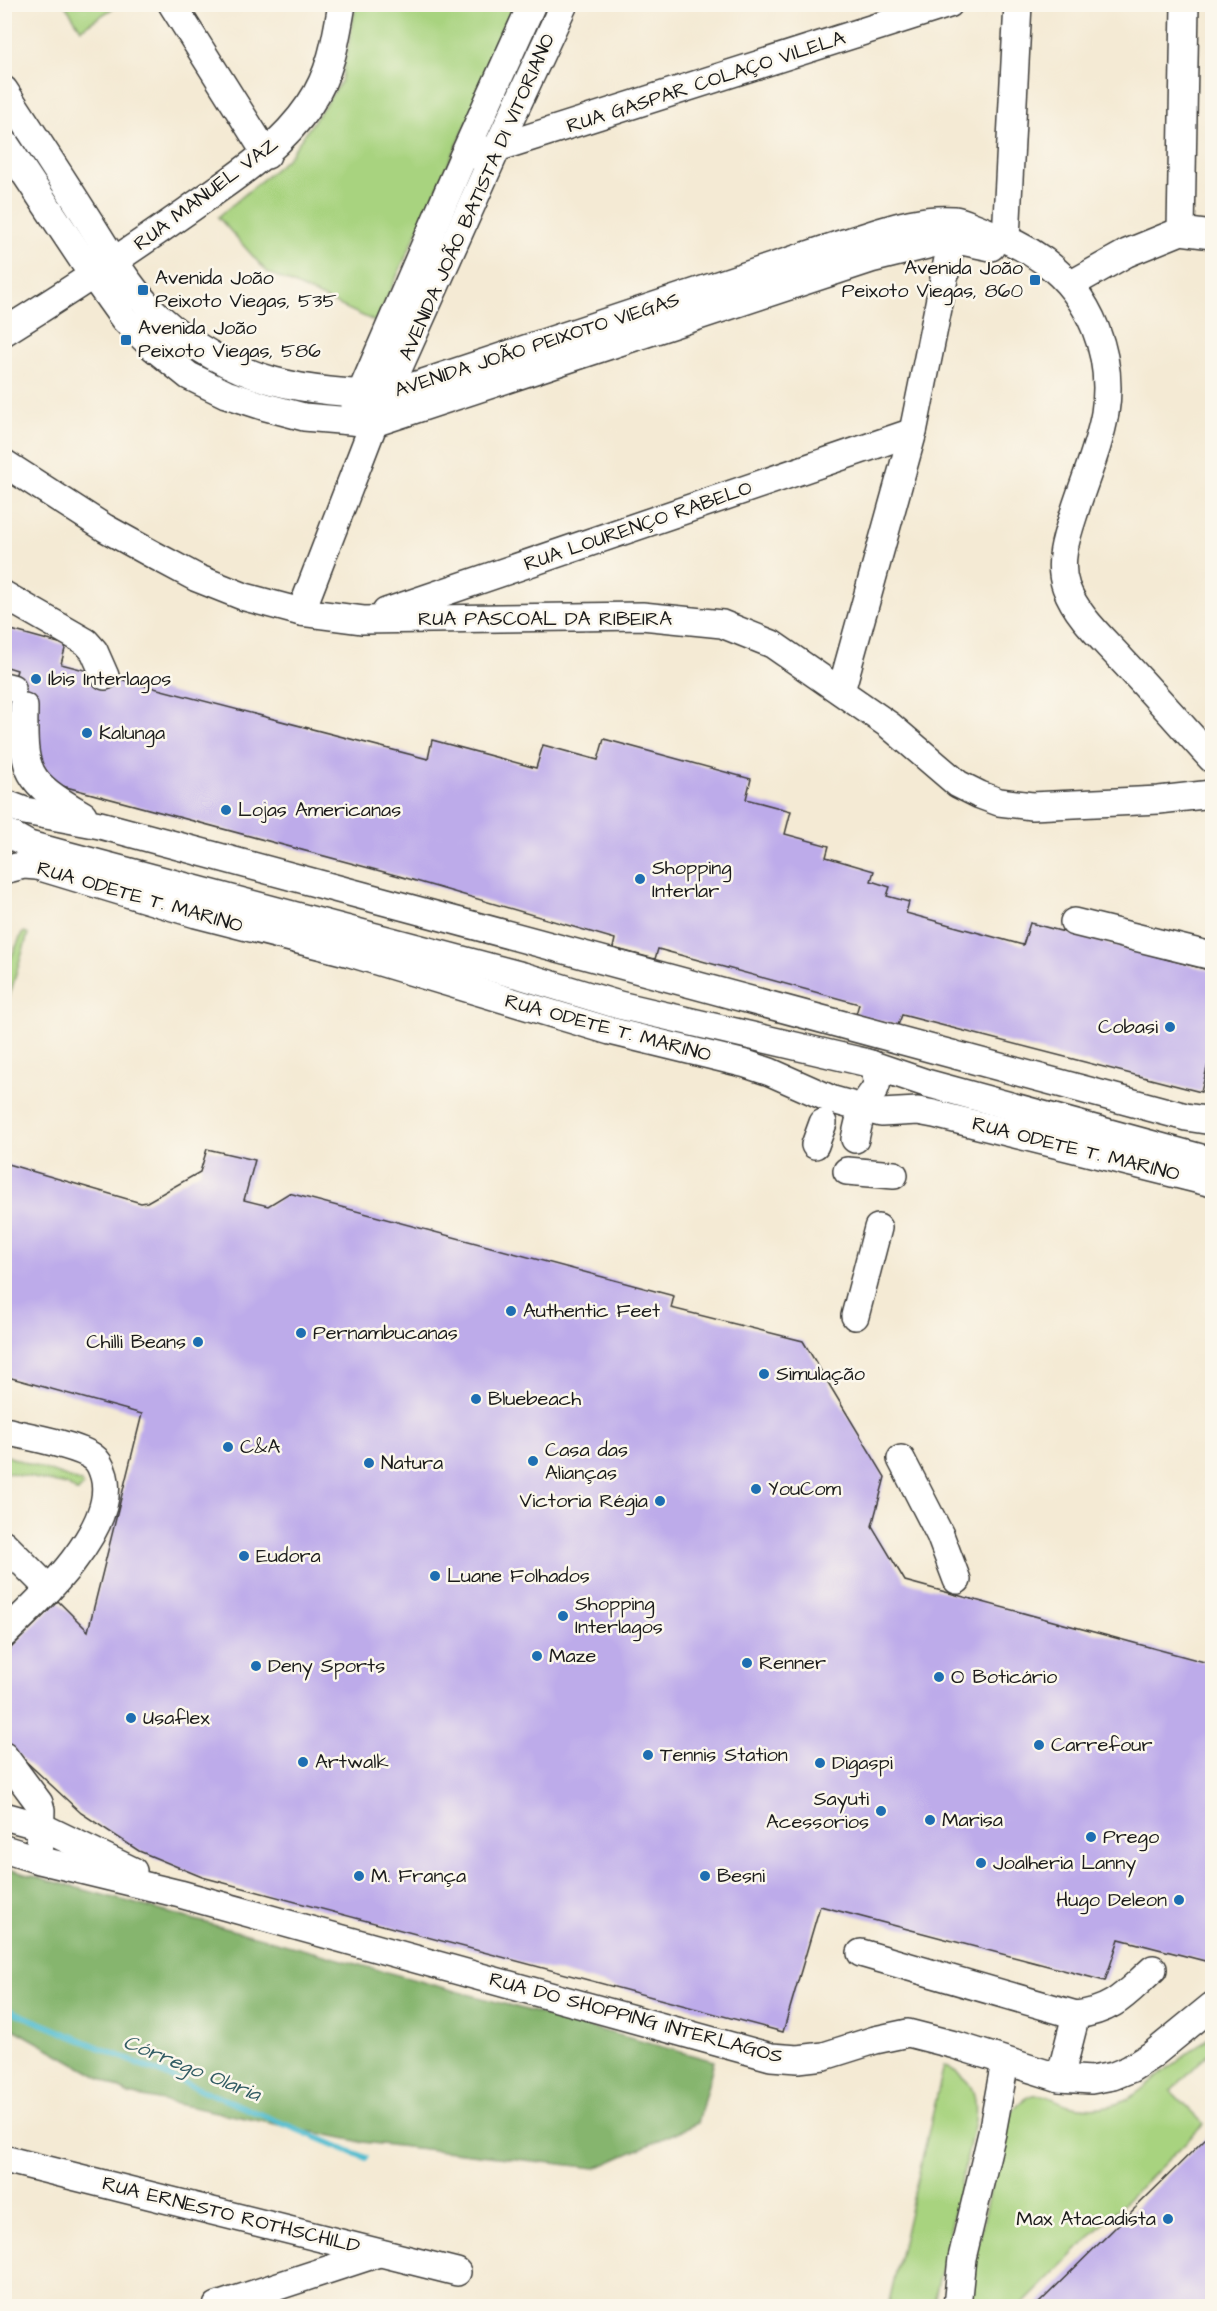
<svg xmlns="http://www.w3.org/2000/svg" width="1217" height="2311" viewBox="0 0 1217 2311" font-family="'Architects Daughter',sans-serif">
<rect width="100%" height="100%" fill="#fbf7ec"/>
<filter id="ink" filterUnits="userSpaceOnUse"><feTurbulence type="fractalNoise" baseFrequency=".0167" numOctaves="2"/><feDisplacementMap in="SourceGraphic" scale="12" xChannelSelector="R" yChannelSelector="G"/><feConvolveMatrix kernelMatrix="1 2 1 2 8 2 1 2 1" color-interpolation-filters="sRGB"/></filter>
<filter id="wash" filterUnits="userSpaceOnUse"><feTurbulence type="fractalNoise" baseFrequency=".008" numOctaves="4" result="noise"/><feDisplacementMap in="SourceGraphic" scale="24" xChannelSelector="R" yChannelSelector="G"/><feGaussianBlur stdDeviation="1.35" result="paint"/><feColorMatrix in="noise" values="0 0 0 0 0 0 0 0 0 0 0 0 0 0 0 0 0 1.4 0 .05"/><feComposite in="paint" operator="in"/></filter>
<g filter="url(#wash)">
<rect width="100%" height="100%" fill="#f4ead4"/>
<g fill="#a8d37f" stroke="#62784e" stroke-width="1.5">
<path d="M 65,5 L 118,5 L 81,29 Z"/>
<path d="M 356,5 L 521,5 L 376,322 L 267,272 L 218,217 L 288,158 L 341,82 Z"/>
<path d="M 25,932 L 28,934 L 5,1011 L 5,970 L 22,934 Z"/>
<path d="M 4,1455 L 81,1482 L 83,1486 L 78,1492 L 66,1485 L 5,1472 Z"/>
<path d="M 1212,2035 L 1212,2050 L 1171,2091 L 1204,2124 L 1021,2306 L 967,2306 L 965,2303 L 1005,2124 C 1012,2110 1025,2091 1043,2095 C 1052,2097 1061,2103 1069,2105 C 1090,2110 1110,2108 1129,2099 Z"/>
<path d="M 944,2065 C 971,2079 978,2090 975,2121 L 933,2306 L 888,2306 Z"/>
</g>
<path fill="#86b56e" stroke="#516845" stroke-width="1.5" d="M 4,1868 L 714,2061 L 698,2123 L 596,2168 L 362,2142 L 129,2094 L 5,2024 Z"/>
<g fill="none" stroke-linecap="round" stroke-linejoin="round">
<path stroke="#53bdd0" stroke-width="6" d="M 4,2008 L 366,2158"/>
</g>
<g id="blocks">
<g fill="#bdabea">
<path d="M 4,628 L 66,645 L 61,664 L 428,759 L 432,740 L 536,768 L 543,745 L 598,760 L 604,739 L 751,779 L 746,799 L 791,811 L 785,834 L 829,846 L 826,857 L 874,871 L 871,881 L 890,887 L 887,896 L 909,902 L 906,913 L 1023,945 L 1030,923 L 1212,971 L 1212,1048 L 1201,1092 L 902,1015 L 898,1025 L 882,1021 L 856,1014 L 859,1004 L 658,949 L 655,959 L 613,948 L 615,939 L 399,876 L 55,784 L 36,755 L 35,710 L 8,703 L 17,670 L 4,666 Z"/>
<path d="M 207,1149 L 255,1160 L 244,1200 L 268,1206 L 289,1193 L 674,1296 L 671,1308 L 803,1341 L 885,1477 L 872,1526 L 905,1581 L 1212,1664 L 1212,1948 L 1209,1962 L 1119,1939 L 1105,1981 L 820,1906 L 783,2032 L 202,1877 L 139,1851 L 81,1813 L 4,1741 L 4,1655 L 58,1601 L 88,1631 L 142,1414 L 4,1376 L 4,1201 L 8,1188 L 4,1187 L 4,1163 L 141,1203 L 147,1202 L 200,1172 Z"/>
<path d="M 1212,2132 L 1212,2306 L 1036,2306 Z"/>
</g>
</g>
</g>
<g filter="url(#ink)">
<use href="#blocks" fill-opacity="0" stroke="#3c3b38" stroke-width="1.5"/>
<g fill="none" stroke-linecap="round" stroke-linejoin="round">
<g stroke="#3c3b38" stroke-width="30">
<g id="minor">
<path d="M 172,4 L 267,155"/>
<path d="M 4,90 C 33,134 61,177 89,221 C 110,254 130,290 159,317 C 191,346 232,370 274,381 C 310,391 350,393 387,395 L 844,243 C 879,233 917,217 954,220 C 962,221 972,226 980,229 C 1005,239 1022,245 1044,261 C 1091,296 1114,356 1105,413 C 1100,443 1087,474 1077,504 C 1069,530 1056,560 1066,587 C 1076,615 1102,638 1121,659 C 1152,692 1182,726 1212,759"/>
<path d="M 4,142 L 94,277 L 124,319 L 153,347 L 189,376 L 226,394 L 266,407 L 304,417 L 374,423 L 871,259 L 952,239 L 991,247"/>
<path d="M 463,157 L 497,148 L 949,4"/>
<path d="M 1181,231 L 1185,4"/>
<path d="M 1006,238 L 1018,4"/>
<path d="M 1070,285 L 1127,253 L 1181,231 L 1212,235"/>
<path d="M 4,332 C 67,293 127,253 187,211 C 232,179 279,150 310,104 C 331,73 336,40 342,4"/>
<path d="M 355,407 L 463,157 L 532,4"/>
<path d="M 4,463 L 105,528 L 152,554 L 197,578 L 245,597 L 301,612 L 363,620 L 642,616 L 722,624 L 772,644 L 889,725 L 958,784 L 980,795 L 999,802 L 1032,806 L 1159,800 L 1212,794"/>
<path d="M 4,595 L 86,642 L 94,651 L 105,676"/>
<path d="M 301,612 L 374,423 L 497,148 L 564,4"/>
<path d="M 386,612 L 913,432"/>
<path d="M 4,686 L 12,688"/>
<path d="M 841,691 L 913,432 L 955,224"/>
<path d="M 24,707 C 23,773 25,781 83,815"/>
<path d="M 4,803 L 25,811 L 100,825 L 1186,1117 L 1212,1121"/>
<path d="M 4,831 L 29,845 L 66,855 L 523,976 L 619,1005 L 864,1062 L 926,1083 L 1212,1161"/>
<path d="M 4,870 L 24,865 L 37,866 L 196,914 L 350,953 L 610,1031 L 746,1064 L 770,1072 L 833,1100 L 862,1108 L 881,1113 L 918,1111 L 934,1114 L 1212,1183"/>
<path d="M 1074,922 L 1212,956"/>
<path d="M 855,1139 C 857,1130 859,1120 862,1111 C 868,1091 886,1090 871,1064"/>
<path d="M 815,1145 L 823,1123"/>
<path d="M 847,1171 L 894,1175"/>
<path d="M 855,1316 L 878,1228"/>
<path d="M 4,1431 C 26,1436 77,1445 93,1457 C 99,1461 102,1469 104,1476 C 118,1528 38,1602 4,1634"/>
<path d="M 901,1459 L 940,1535 L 957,1580"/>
<path d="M 4,1544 L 49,1589"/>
<path d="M 4,1756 L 39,1803 L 41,1810 L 40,1844"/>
<path d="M 4,1816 L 40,1826 L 133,1871"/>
<path d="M 4,1849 L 39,1860 L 180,1894 L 771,2057 L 798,2059 L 824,2056 L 875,2040 L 908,2033 L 955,2045 L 1060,2078 L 1091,2080 L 1113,2076 L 1130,2069 L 1152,2055 L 1212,2006"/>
<path d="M 861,1953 L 1076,2015 C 1115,2010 1126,1993 1153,1969"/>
<path d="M 1060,2078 L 1076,2015"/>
<path d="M 4,2159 L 457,2272"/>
<path d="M 217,2306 L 379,2253"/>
<path d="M 957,2306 L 962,2258 L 992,2133 L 1005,2062"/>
</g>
</g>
<use href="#minor" stroke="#fff" stroke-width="27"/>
</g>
</g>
<g fill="#1f6fb2" stroke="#fbf7ec" stroke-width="2">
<rect x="1029" y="274" width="12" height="12" rx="3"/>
<rect x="137" y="284" width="12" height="12" rx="3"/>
<rect x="120" y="334" width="12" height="12" rx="3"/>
<circle cx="36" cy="679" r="6"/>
<circle cx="87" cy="733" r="6"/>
<circle cx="226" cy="810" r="6"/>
<circle cx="640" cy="879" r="6"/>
<circle cx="1170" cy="1027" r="6"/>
<circle cx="511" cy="1311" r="6"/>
<circle cx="301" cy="1333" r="6"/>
<circle cx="198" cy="1342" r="6"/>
<circle cx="764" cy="1374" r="6"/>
<circle cx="476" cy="1399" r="6"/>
<circle cx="228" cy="1447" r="6"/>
<circle cx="533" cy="1461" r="6"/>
<circle cx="369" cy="1463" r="6"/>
<circle cx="756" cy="1489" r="6"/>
<circle cx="660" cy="1501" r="6"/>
<circle cx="244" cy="1556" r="6"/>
<circle cx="435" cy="1576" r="6"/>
<circle cx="563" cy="1616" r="6"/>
<circle cx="537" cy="1656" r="6"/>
<circle cx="747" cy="1663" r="6"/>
<circle cx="256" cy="1666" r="6"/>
<circle cx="939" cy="1677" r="6"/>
<circle cx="131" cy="1718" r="6"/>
<circle cx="1039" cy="1745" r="6"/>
<circle cx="648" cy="1755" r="6"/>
<circle cx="303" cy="1762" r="6"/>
<circle cx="820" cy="1763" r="6"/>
<circle cx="881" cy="1811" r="6"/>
<circle cx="930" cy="1820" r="6"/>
<circle cx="1091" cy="1837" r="6"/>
<circle cx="981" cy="1863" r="6"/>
<circle cx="359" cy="1876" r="6"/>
<circle cx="705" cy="1876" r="6"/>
<circle cx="1179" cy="1900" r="6"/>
<circle cx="1168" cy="2219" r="6"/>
</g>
<g text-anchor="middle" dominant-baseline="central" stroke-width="5" stroke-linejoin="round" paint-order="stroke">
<g font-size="20" fill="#1c1c1c" stroke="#fbf7ec">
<text transform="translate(706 82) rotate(-18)">RUA GASPAR COLAÇO VILELA</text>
<text transform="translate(206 194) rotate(-37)">RUA MANUEL VAZ</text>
<text transform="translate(477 197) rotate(-66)">AVENIDA JOÃO BATISTA DI VITORIANO</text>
<text transform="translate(537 345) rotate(-18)">AVENIDA JOÃO PEIXOTO VIEGAS</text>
<text transform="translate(638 526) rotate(-19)">RUA LOURENÇO RABELO</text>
<text x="545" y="619">RUA PASCOAL DA RIBEIRA</text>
<text transform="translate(140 897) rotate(16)">RUA ODETE T. MARINO</text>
<text transform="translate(608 1028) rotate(15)">RUA ODETE T. MARINO</text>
<text transform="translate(1076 1149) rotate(14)">RUA ODETE T. MARINO</text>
<text transform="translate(636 2018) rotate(15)">RUA DO SHOPPING INTERLAGOS</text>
<text transform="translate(231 2215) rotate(14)">RUA ERNESTO ROTHSCHILD</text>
</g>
<g font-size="20" fill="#1c1c1c" stroke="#fbf7ec" text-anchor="start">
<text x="1023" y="268" text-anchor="end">Avenida João<tspan x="1023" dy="23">Peixoto Viegas, 860</tspan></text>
<text x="155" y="278">Avenida João<tspan x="155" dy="23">Peixoto Viegas, 535</tspan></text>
<text x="138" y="328">Avenida João<tspan x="138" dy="23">Peixoto Viegas, 586</tspan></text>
<text x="48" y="679">Ibis Interlagos</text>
<text x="99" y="733">Kalunga</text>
<text x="238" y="810">Lojas Americanas</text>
<text x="652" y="868">Shopping<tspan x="652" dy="23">Interlar</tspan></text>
<text x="1158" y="1027" text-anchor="end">Cobasi</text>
<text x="523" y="1311">Authentic Feet</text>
<text x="313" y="1333">Pernambucanas</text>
<text x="186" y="1342" text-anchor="end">Chilli Beans</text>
<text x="776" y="1374">Simulação</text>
<text x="488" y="1399">Bluebeach</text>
<text x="240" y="1447">C&amp;A</text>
<text x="545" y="1450">Casa das<tspan x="545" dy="23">Alianças</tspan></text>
<text x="381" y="1463">Natura</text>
<text x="768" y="1489">YouCom</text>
<text x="648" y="1501" text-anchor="end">Victoria Régia</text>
<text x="256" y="1556">Eudora</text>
<text x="447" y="1576">Luane Folhados</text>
<text x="575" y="1604">Shopping<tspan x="575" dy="23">Interlagos</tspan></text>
<text x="549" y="1656">Maze</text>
<text x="759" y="1663">Renner</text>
<text x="268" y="1666">Deny Sports</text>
<text x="951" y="1677">O Boticário</text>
<text x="143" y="1718">Usaflex</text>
<text x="1051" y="1745">Carrefour</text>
<text x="660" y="1755">Tennis Station</text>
<text x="315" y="1762">Artwalk</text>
<text x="832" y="1763">Digaspi</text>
<text x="869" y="1799" text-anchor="end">Sayuti<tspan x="869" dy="23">Acessorios</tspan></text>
<text x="942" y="1820">Marisa</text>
<text x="1103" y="1837">Prego</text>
<text x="993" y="1863">Joalheria Lanny</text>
<text x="371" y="1876">M. França</text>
<text x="717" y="1876">Besni</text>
<text x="1167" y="1900" text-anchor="end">Hugo Deleon</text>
<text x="1156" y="2219" text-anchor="end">Max Atacadista</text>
</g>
<g font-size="21" font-style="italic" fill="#325c64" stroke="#fbf7ec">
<text transform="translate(192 2068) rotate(22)">Córrego Olaria</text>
</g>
</g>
<rect width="1217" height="2311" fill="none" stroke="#fbf7ec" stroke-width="24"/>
</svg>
